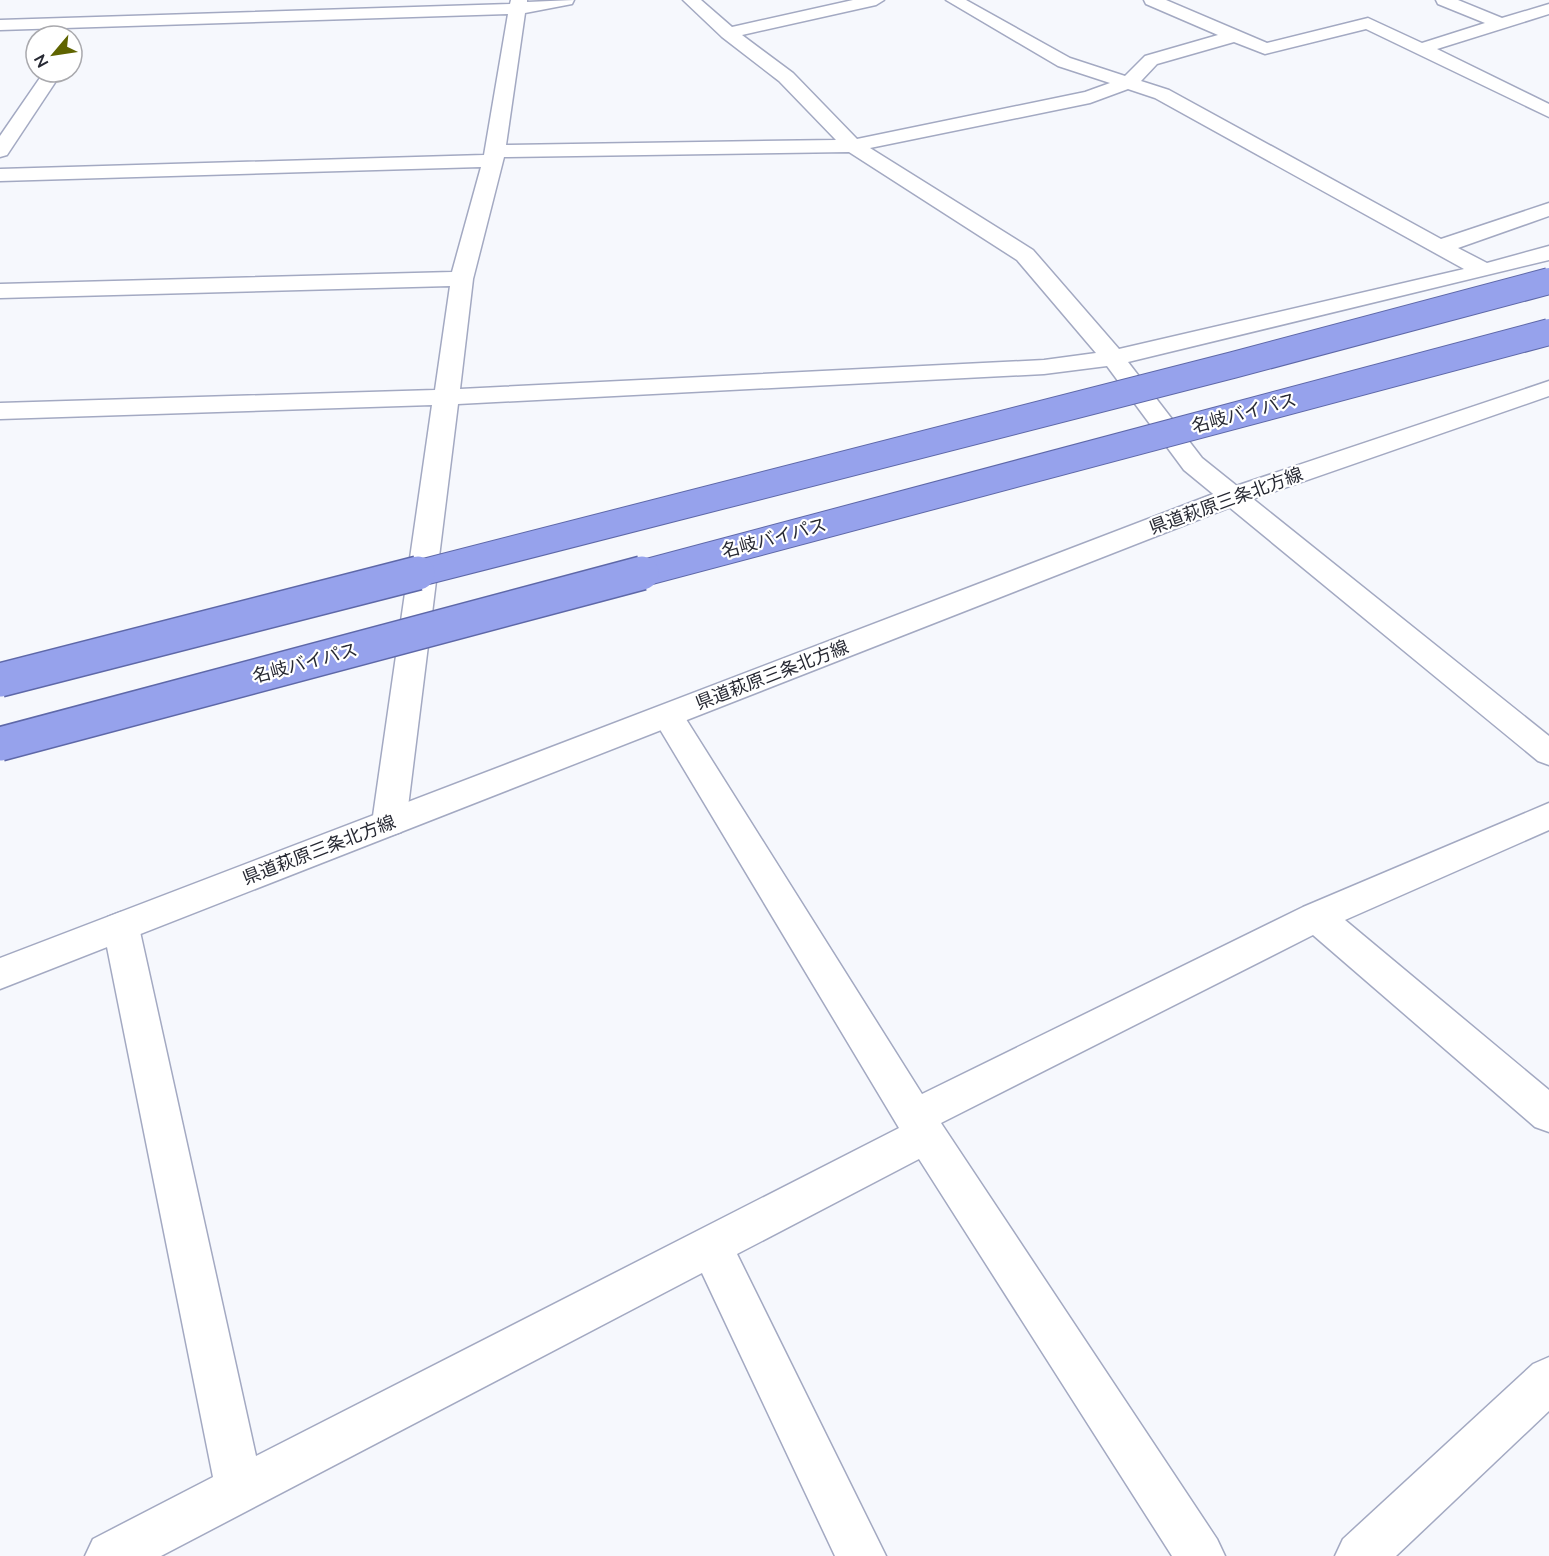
<svg xmlns="http://www.w3.org/2000/svg" width="1549" height="1556" viewBox="0 0 1549 1556" font-family="'Nunito Sans','Noto Sans JP',sans-serif">
<rect width="100%" height="100%" fill="#f6f8fd"/>
<g fill="none" stroke-linecap="round" stroke-linejoin="round">
<g stroke="#a3a9c2" stroke-width="3">
<g id="minor">
<path d="M 511,0 L 527,0 L 527,2 L 574,0 L 572,4 L 525,13 L 506,145 L 836,140 L 779,81 L 722,37 L 683,0 L 701,0 L 732,27 L 853,0 L 884,0 L 876,5 L 742,35 L 793,73 L 857,139 L 1085,92 L 1110,83 L 1058,66 L 946,0 L 966,0 L 1070,58 L 1125,76 L 1145,56 L 1218,35 L 1146,4 L 1144,0 L 1166,0 L 1267,43 L 1368,18 L 1422,43 L 1485,23 L 1438,4 L 1436,0 L 1458,0 L 1502,18 L 1549,4 L 1549,14 L 1437,49 L 1549,104 L 1549,117 L 1366,29 L 1265,54 L 1234,42 L 1157,64 L 1141,81 L 1169,90 L 1441,239 L 1549,203 L 1549,216 L 1458,248 L 1487,263 L 1549,246 L 1549,260 L 1128,362 L 1202,458 L 1549,736 L 1549,765 L 1538,761 L 1184,470 L 1107,366 L 1044,374 L 458,404 L 406,823 L 401,832 L 389,836 L 377,832 L 372,823 L 432,405 L 0,419 L 0,403 L 435,390 L 450,286 L 0,298 L 0,284 L 452,272 L 481,167 L 0,181 L 0,169 L 484,155 L 508,14 L 0,30 L 0,20 L 510,4 ZM 1128,89 L 1155,98 L 1464,269 L 1119,349 L 1033,250 L 870,148 L 1090,103 ZM 849,152 L 1017,260 L 1096,353 L 1044,360 L 460,389 L 473,279 L 504,157 Z"/>
<path d="M 44,72 L 62,72 L 7,155 L 0,157 L 0,136 Z"/>
<path d="M 668,705 L 679,708 L 922,1094 L 1303,907 L 1549,803 L 1549,830 L 1345,920 L 1549,1090 L 1549,1132 L 1535,1127 L 1313,935 L 941,1123 L 1217,1539 L 1225,1556 L 1172,1556 L 919,1159 L 737,1254 L 886,1556 L 835,1556 L 702,1273 L 161,1556 L 85,1556 L 93,1539 L 213,1477 L 103,927 L 108,917 L 121,912 L 134,917 L 139,927 L 256,1456 L 899,1128 L 652,716 L 657,708 Z"/>
<path d="M 1549,1357 L 1549,1411 L 1396,1556 L 1335,1556 L 1343,1539 L 1533,1364 Z"/>
</g>
</g>
<g stroke="#a3a9c2" stroke-width="3">
<path id="secondary" d="M 1549,381 L 1549,396 L 1241,503 L 0,989 L 0,958 L 1221,491 Z"/>
</g>
<use href="#minor" fill="#fff" fill-rule="evenodd"/>
<use href="#secondary" fill="#fff" fill-rule="evenodd"/>
<g stroke="#5e68a8" stroke-width="28" stroke-linecap="butt">
<g id="trunk-bridge-far1">
<path d="M 412,575 L 1233,365 L 1549,281"/>
<path d="M 636,575 L 1549,332"/>
</g>
</g>
<g stroke="#5e68a8" stroke-width="36" stroke-linecap="butt">
<g id="trunk-bridge">
<path d="M 0,680 L 418,573"/>
<path d="M 0,744 L 642,573"/>
</g>
</g>
<use href="#trunk-bridge-far1" stroke="#96a2ec" stroke-width="26"/>
<use href="#trunk-bridge" stroke="#96a2ec" stroke-width="33"/>
</g>
<g text-anchor="middle" dominant-baseline="central" stroke-width="4.5" stroke-linejoin="round" paint-order="stroke">
<g font-size="18" fill="#272933" stroke="#fff">
<text transform="translate(1244 413) rotate(-15)">名岐バイパス</text>
<text transform="translate(1226 501) rotate(-20)">県道萩原三条北方線</text>
<text transform="translate(774 538) rotate(-15)">名岐バイパス</text>
<text transform="translate(305 663) rotate(-15)">名岐バイパス</text>
<text transform="translate(772 675) rotate(-21)">県道萩原三条北方線</text>
<text transform="translate(319 850) rotate(-21)">県道萩原三条北方線</text>
</g>
</g>
<g transform="translate(54 54) rotate(241)"><circle r="28" fill="#ffffff" stroke="#a9a9ad" stroke-width="1.5"/>
<path d="M0-4.5L10 22L0 15L-10 22Z" fill="#5f6400"/>
<text y="-9" font-size="16" font-weight="bold" text-anchor="middle" fill="#272933">N</text>
</g>
</svg>
